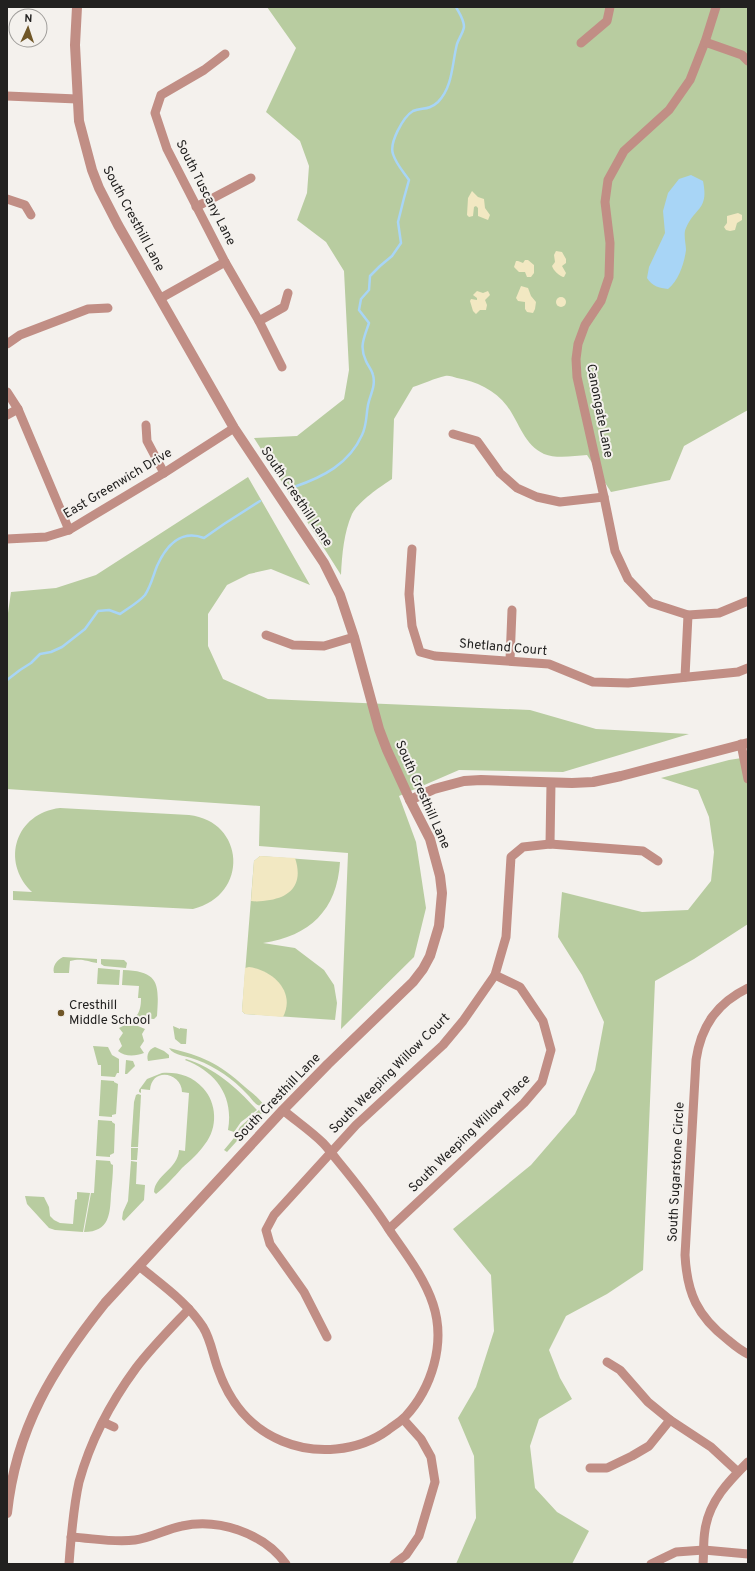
<svg xmlns="http://www.w3.org/2000/svg" width="755" height="1571" viewBox="0 0 755 1571" font-family="Overpass,sans-serif">
<rect width="100%" height="100%" fill="#f4f1ed"/>
<g fill="#b8cca0">
<path d="M 267,7 L 748,7 L 748,410 L 684,446 L 670,480 L 611,492 L 587,455 C 574,456 556,459 544,454 C 524,445 519,422 507,406 C 495,390 476,381 457,378 C 453,377 449,375 445,376 C 435,378 423,384 413,387 L 394,419 L 392,479 C 381,486 358,502 352,514 C 344,532 342,554 341,575 L 254,438 L 297,436 L 344,399 L 349,370 L 344,271 L 326,242 L 297,220 L 307,193 L 309,166 L 300,141 L 266,112 L 296,48 Z"/>
<path d="M 248,477 L 310,585 L 271,569 L 249,574 L 227,585 L 208,614 L 208,646 L 223,679 L 268,699 L 530,710 L 596,729 L 689,734 L 563,772 L 459,770 L 399,796 L 416,842 L 426,908 L 414,957 L 341,1029 L 348,853 L 259,846 L 260,806 L 7,789 L 7,620 L 11,592 L 56,588 L 96,575 Z"/>
<path d="M 748,757 L 748,924 L 694,959 L 655,981 L 643,1270 L 607,1294 L 566,1316 L 549,1350 L 560,1378 L 572,1399 L 539,1419 L 530,1446 L 535,1488 L 557,1512 L 589,1531 L 572,1564 L 456,1564 L 476,1518 L 474,1456 L 458,1418 L 476,1387 L 494,1331 L 491,1275 L 453,1229 L 531,1165 L 575,1114 L 595,1070 L 604,1022 L 582,975 L 558,937 L 562,892 L 642,912 L 688,910 L 711,881 L 714,852 L 709,817 L 698,790 L 661,778 L 729,760 Z"/>
<path d="M 60,808 L 189,815 C 245,821 250,895 193,909 L 13,900 L 13,891 L 32,892 C 0,861 16,813 60,808 Z"/>
<path d="M 260,856 L 340,862 C 337,910 310,936 263,943 L 295,948 L 324,970 L 334,985 L 337,1003 L 335,1020 L 245,1014 L 242,1011 L 254,861 Z"/>
<path d="M 63,957 L 97,959 L 97,963 C 85,961 82,958 70,961 L 69,973 L 54,973 C 52,966 57,960 63,957 Z"/>
<path d="M 101,959 L 124,960 L 127,963 L 126,968 L 104,966 L 101,964 Z"/>
<path d="M 98,968 L 120,970 L 119,985 L 97,984 Z"/>
<path d="M 123,970 C 160,971 159,985 157,1016 L 154,1019 L 135,1018 C 140,1012 141,1006 141,998 L 138,998 L 139,986 L 122,985 Z"/>
<path d="M 125,1025 L 138,1026 L 145,1029 L 142,1034 L 144,1041 L 140,1047 L 144,1053 C 136,1056 125,1057 118,1051 L 122,1046 L 119,1039 L 123,1033 L 119,1028 Z"/>
<path d="M 173,1026 L 180,1029 L 180,1028 L 187,1029 L 186,1044 L 181,1044 L 175,1039 Z"/>
<path d="M 93,1046 L 108,1047 L 112,1055 L 119,1059 L 119,1073 L 117,1073 L 115,1077 L 101,1076 L 101,1065 L 98,1065 Z"/>
<path d="M 155,1047 L 164,1051 L 169,1055 L 169,1058 L 148,1061 C 146,1055 149,1049 155,1047 Z"/>
<path d="M 169,1048 C 202,1056 219,1063 245,1087 C 251,1092 259,1098 263,1104 L 261,1106 C 255,1105 252,1099 247,1094 C 233,1079 216,1067 197,1060 C 188,1056 174,1056 169,1048 Z"/>
<path d="M 186,1059 C 215,1068 237,1088 257,1110 L 241,1122 L 234,1132 L 228,1130 C 234,1096 216,1072 185,1060 Z"/>
<path d="M 126,1060 L 133,1061 L 135,1066 L 127,1074 L 125,1074 Z"/>
<path d="M 162,1073 C 178,1072 192,1076 203,1088 C 217,1103 218,1128 205,1144 C 199,1153 190,1161 182,1168 C 174,1177 165,1187 156,1194 L 154,1192 C 155,1175 178,1169 179,1150 L 185,1151 L 189,1093 L 182,1092 C 182,1073 152,1066 150,1090 L 141,1089 L 141,1093 L 139,1092 L 139,1090 L 147,1079 Z"/>
<path d="M 101,1080 L 114,1081 L 114,1082 L 118,1084 L 116,1114 L 112,1115 L 112,1117 L 99,1116 Z"/>
<path d="M 138,1094 L 141,1095 L 138,1147 L 131,1147 L 134,1102 L 136,1095 Z"/>
<path d="M 260,1109 L 263,1111 L 262,1113 L 227,1152 L 224,1150 L 234,1138 L 240,1127 Z"/>
<path d="M 98,1120 L 112,1121 L 112,1122 L 115,1124 L 114,1153 L 110,1155 L 110,1157 L 96,1156 Z"/>
<path d="M 131,1148 L 138,1148 L 137,1160 L 131,1160 Z"/>
<path d="M 96,1160 L 110,1161 L 111,1164 L 113,1165 C 113,1174 112,1184 111,1194 C 110,1213 110,1232 84,1232 L 91,1193 L 94,1193 Z"/>
<path d="M 131,1161 L 137,1162 L 136,1184 L 145,1185 L 144,1200 L 124,1221 L 122,1219 L 123,1212 L 128,1201 Z"/>
<path d="M 77,1192 L 90,1193 L 83,1232 L 55,1230 L 49,1228 L 27,1204 L 25,1196 L 44,1197 L 49,1207 L 50,1216 L 54,1220 L 60,1223 L 73,1224 L 75,1200 L 77,1199 Z"/>
</g>
<g fill="#f2e8c2">
<path d="M 472,191 L 478,197 L 484,199 L 485,208 L 490,215 L 488,220 L 478,216 L 478,208 L 476,206 L 474,207 L 473,216 L 469,217 L 467,215 L 468,198 Z"/>
<path d="M 738,213 L 742,215 L 742,220 L 737,223 L 735,230 L 730,231 L 726,230 L 724,227 L 727,223 L 727,216 Z"/>
<path d="M 556,251 L 562,252 L 566,259 L 566,263 L 562,266 L 566,273 L 564,277 C 560,277 553,270 552,266 L 555,262 L 554,255 Z"/>
<path d="M 525,260 L 528,260 L 534,265 L 534,273 L 531,277 L 527,277 L 525,272 L 519,272 L 514,267 L 516,261 L 518,261 L 523,263 Z"/>
<path d="M 521,286 L 528,288 L 531,296 L 536,302 L 535,309 L 533,313 L 527,312 L 525,309 L 525,302 L 518,301 L 516,298 Z"/>
<path d="M 477,291 L 483,293 L 488,291 L 490,295 L 485,300 L 487,305 L 486,310 L 480,310 L 476,314 L 473,311 L 470,301 L 471,299 L 477,300 L 477,298 L 473,295 Z"/>
<circle cx="561" cy="302" r="5"/>
<path d="M 260,856 L 295,858 C 303,882 293,896 270,900 C 263,901 257,902 251,901 L 254,861 Z"/>
<path d="M 249,967 C 273,970 296,992 283,1017 L 245,1014 L 242,1011 L 245,968 Z"/>
</g>
<path fill="#a8d5f6" d="M 691,175 L 703,181 C 709,210 695,207 686,228 C 683,234 686,244 686,250 C 684,264 679,280 668,289 C 659,288 652,286 647,278 L 649,267 L 665,233 L 663,211 L 668,193 L 679,179 Z"/>
<g fill="none" stroke-linecap="round" stroke-linejoin="round">
<g stroke="#a8d5f6" stroke-width="2.5">
<path d="M 294,487 C 323,477 349,464 362,435 C 367,425 366,415 368,405 C 370,395 376,386 373,375 C 372,370 368,366 366,361 C 359,347 364,338 369,323 L 359,310 L 361,299 L 369,290 L 370,276 L 380,266 L 392,256 L 401,243 L 398,222 L 404,198 L 409,180 C 403,171 396,164 393,154 C 389,143 403,117 413,111 C 422,107 428,111 438,102 C 453,87 452,63 457,44 C 459,38 463,33 464,27 C 464,19 459,13 456,7"/>
<path d="M 7,680 L 20,670 L 31,663 L 40,654 L 51,652 L 62,647 L 85,629 L 98,611 L 109,610 L 120,614 C 128,608 138,603 145,595 C 151,586 153,576 157,566 C 166,546 181,529 204,538 L 224,524 L 260,501"/>
</g>
<g stroke="#c18e85" stroke-width="9">
<path d="M 716,7 L 705,42 L 690,80 L 669,110 L 624,151 L 608,180 L 605,202 L 610,243 L 609,277 L 601,301 L 585,325 L 578,344 L 576,359 L 577,377 L 604,497 L 615,551 L 628,579 L 651,603 L 688,615 L 719,613 L 748,601"/>
<path d="M 705,42 L 742,55 L 748,61"/>
<path d="M 581,43 L 607,21 L 610,7"/>
<path d="M 225,54 L 204,70 L 161,95 L 155,113 L 167,149 L 225,262 L 259,321 L 282,367"/>
<path d="M 7,96 L 77,99"/>
<path d="M 7,199 L 25,205 L 31,215"/>
<path d="M 196,207 L 251,178"/>
<path d="M 161,298 L 225,262"/>
<path d="M 259,321 L 284,307 L 288,293"/>
<path d="M 7,344 L 20,335 L 88,309 L 108,308"/>
<path d="M 7,392 L 18,409 L 69,530"/>
<path d="M 7,415 L 18,409"/>
<path d="M 146,425 L 147,441 L 164,473"/>
<path d="M 453,434 L 477,441 L 500,473 L 517,488 L 537,497 L 560,502 L 604,497"/>
<path d="M 7,539 L 46,537 L 69,530 L 164,473 L 234,428"/>
<path d="M 412,549 L 409,594 L 412,626 L 420,652 L 435,656 L 549,664 L 593,682 L 628,683 L 738,672 L 748,668"/>
<path d="M 266,635 L 293,645 L 324,646 L 354,637"/>
<path d="M 510,660 L 512,610"/>
<path d="M 685,677 L 688,615"/>
<path d="M 741,744 L 748,779"/>
<path d="M 550,844 L 551,783"/>
<path d="M 748,988 C 717,1003 701,1026 696,1060 L 685,1255 C 687,1293 697,1316 728,1340 C 734,1345 741,1351 748,1354"/>
<path d="M 389,1229 L 524,1103 L 542,1082 L 551,1050 L 543,1021 L 520,987 L 495,975"/>
<path d="M 139,1266 C 162,1285 187,1302 203,1327 C 211,1340 213,1356 218,1369 C 229,1401 250,1428 282,1441 C 315,1455 358,1452 388,1430 C 393,1426 400,1422 405,1417 C 432,1388 446,1343 433,1304 C 424,1277 406,1254 390,1231 C 374,1206 356,1183 337,1160 C 332,1154 328,1148 323,1143 C 311,1131 296,1121 283,1110"/>
<path d="M 327,1337 L 304,1292 L 270,1244 L 266,1230 L 274,1215 L 356,1125 L 443,1045 L 463,1021 L 495,975 L 506,937 L 511,857 L 523,847 L 550,844 L 643,851 L 658,861"/>
<path d="M 607,1362 L 620,1370 L 648,1402 L 670,1420 L 711,1447 L 738,1472"/>
<path d="M 103,1422 L 114,1427"/>
<path d="M 590,1468 L 607,1468 L 632,1456 L 649,1446 L 670,1420"/>
<path d="M 71,1537 C 92,1538 114,1543 135,1540 C 151,1538 166,1529 182,1526 C 218,1518 264,1533 286,1564"/>
<path d="M 69,1564 C 71,1537 73,1509 79,1482 C 90,1442 111,1402 136,1368 C 152,1347 171,1328 189,1309"/>
<path d="M 394,1564 L 406,1555 L 419,1536 L 435,1482 L 431,1457 L 421,1439 L 403,1419"/>
<path d="M 651,1564 L 676,1552 L 704,1550 L 748,1554"/>
<path d="M 703,1564 C 704,1553 703,1541 705,1530 C 709,1501 729,1481 748,1462"/>
</g>
<g stroke="#c18e85" stroke-width="10">
<path d="M 410,800 L 434,789 L 464,781 L 481,780 L 572,783 L 593,782 L 621,776 L 748,743"/>
<path d="M 7,1513 C 16,1428 53,1368 105,1303 L 283,1110 L 328,1064 L 413,982 L 423,969 L 430,956 L 439,926 L 442,893 L 440,876 L 430,839 L 410,800 L 387,750 L 379,729 L 354,637 L 340,595 L 324,563 L 234,428 L 118,225 L 99,188 L 92,170 L 79,121 L 75,45 L 77,7"/>
</g>
</g>
<circle fill="#705728" stroke="#f4f1ed" stroke-width="1.5" cx="61" cy="1013" r="4"/>
<g text-anchor="middle" dominant-baseline="central" stroke-width="4" stroke-linejoin="round" paint-order="stroke">
<g font-size="13" fill="#222120" stroke="#f4f1ed">
<text transform="translate(205 193) rotate(63)">South Tuscany Lane</text>
<text transform="translate(133 219) rotate(62)">South Cresthill Lane</text>
<text transform="translate(599 411) rotate(79)">Canongate Lane</text>
<text transform="translate(118 484) rotate(-31)">East Greenwich Drive</text>
<text transform="translate(296 497) rotate(56)">South Cresthill Lane</text>
<text transform="translate(503 648) rotate(5)">Shetland Court</text>
<text transform="translate(422 795) rotate(66)">South Cresthill Lane</text>
<text transform="translate(390 1074) rotate(-45)">South Weeping Willow Court</text>
<text transform="translate(278 1098) rotate(-46)">South Cresthill Lane</text>
<text transform="translate(470 1134) rotate(-44)">South Weeping Willow Place</text>
<text transform="translate(677 1172) rotate(-87)">South Sugarstone Circle</text>
</g>
<g font-size="13" fill="#222120" stroke="#f4f1ed" text-anchor="start">
<text x="69" y="1006">Cresthill<tspan x="69" dy="15">Middle School</tspan></text>
</g>
</g>
<rect width="755" height="1571" fill="none" stroke="#222120" stroke-width="16"/>
<g transform="translate(28 28) rotate(3)"><circle r="19" fill="#f4f1ed" stroke="#a09e9b"/>
<path d="M0-3L7 15L0 10L-7 15Z" fill="#705728"/>
<text y="-6" font-size="11" font-weight="bold" text-anchor="middle" fill="#222120">N</text>
</g>
</svg>
